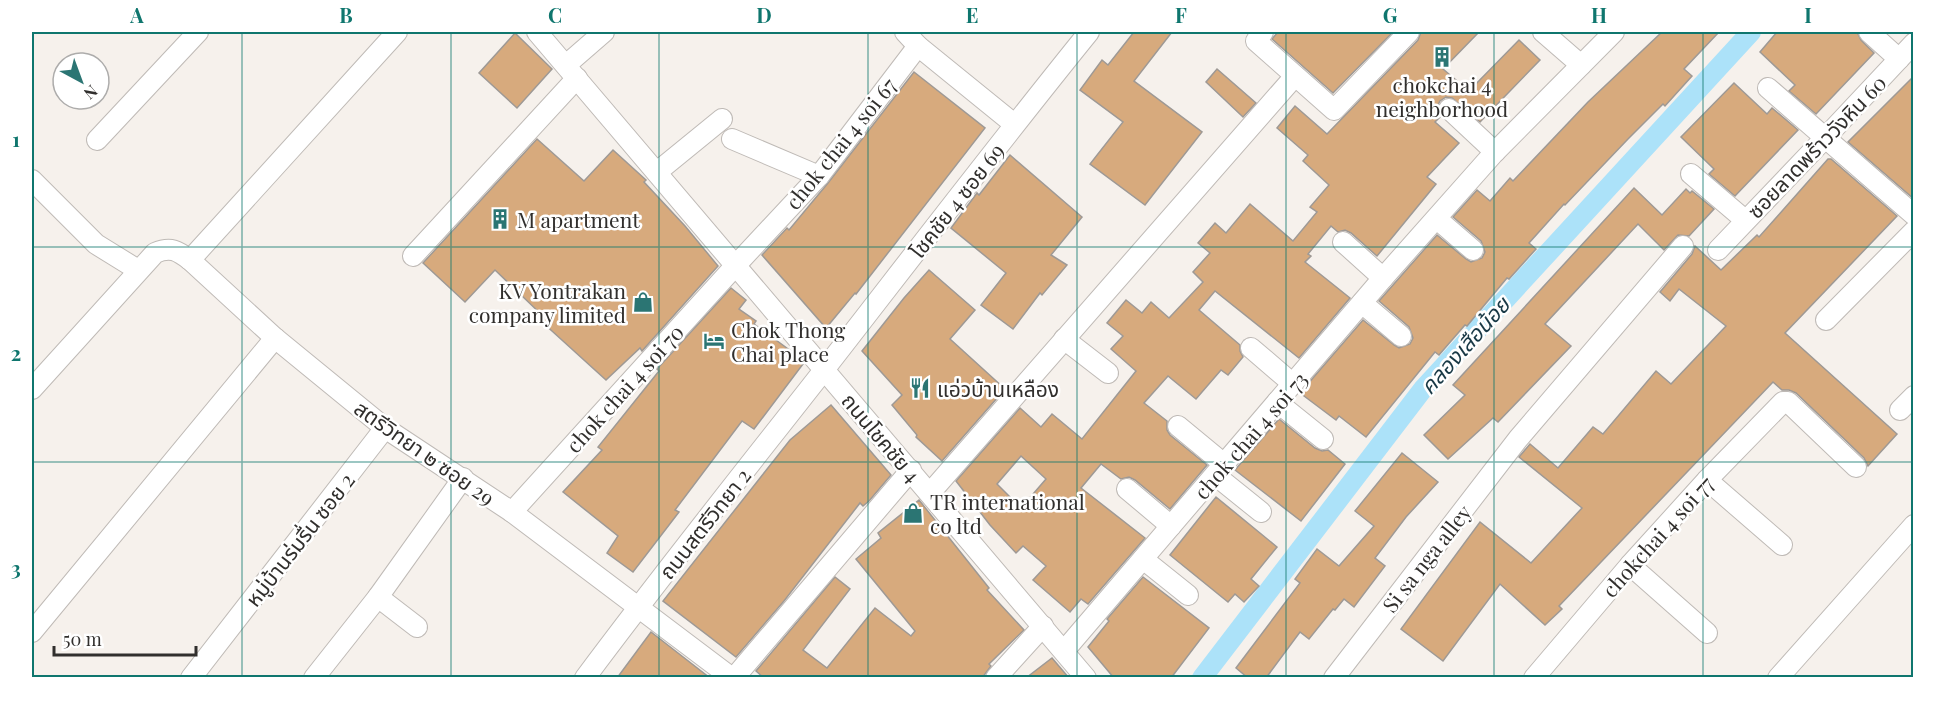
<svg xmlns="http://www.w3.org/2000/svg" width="1945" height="709" viewBox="0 0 1945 709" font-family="'Playfair Display','Noto Sans Thai',serif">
<rect width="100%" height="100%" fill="#f6f1ec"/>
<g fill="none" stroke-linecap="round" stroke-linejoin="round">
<path stroke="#ace2f9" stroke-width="20" d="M 1202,678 L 1423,389 L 1751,32"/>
</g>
<g fill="#d7aa7d" stroke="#9e9995" stroke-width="1.5" fill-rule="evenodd">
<path d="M 1134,32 L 1172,32 L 1134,81 L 1202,132 L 1145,205 L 1090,164 L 1123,122 L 1080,90 L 1102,60 L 1108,65 Z"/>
<path d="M 1278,32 L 1393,32 L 1333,93 L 1272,39 Z"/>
<path d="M 1421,32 L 1479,32 L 1443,69 L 1469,91 L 1519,40 L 1540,60 L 1480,122 L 1452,98 L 1446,97 L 1440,101 L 1437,107 L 1440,117 L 1435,122 L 1459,143 L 1427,177 L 1436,184 L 1377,256 L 1351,233 L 1345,230 L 1338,232 L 1331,226 L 1308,254 L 1311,256 L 1305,262 L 1350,298 L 1299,358 L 1215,291 L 1199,310 L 1240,345 L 1240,351 L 1243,357 L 1228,375 L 1221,370 L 1196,399 L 1168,376 L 1144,403 L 1167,421 L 1167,430 L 1170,435 L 1207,465 L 1170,509 L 1135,480 L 1129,477 L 1121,479 L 1101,464 L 1081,488 L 1145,538 L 1088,604 L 1081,599 L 1070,612 L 1033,580 L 1046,566 L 1023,546 L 1016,553 L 990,525 L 956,481 L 1020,408 L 1041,427 L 1052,414 L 1082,439 L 1136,371 L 1111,349 L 1123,336 L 1107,323 L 1126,300 L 1142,313 L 1151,302 L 1169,318 L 1203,282 L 1193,272 L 1210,253 L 1198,243 L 1215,223 L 1226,233 L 1250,204 L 1293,241 L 1317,212 L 1310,207 L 1329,185 L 1303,161 L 1308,155 L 1277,128 L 1295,106 L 1327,134 L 1418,40 ZM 1021,456 L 1046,479 L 1021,508 L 997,484 Z"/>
<path d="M 1662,32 L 1719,32 L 1684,69 L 1692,76 L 1665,106 L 1663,104 L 1628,139 L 1565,205 L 1564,204 L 1529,243 L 1536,249 L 1509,279 L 1507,278 L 1467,326 L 1465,325 L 1439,355 L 1435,352 L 1366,437 L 1339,416 L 1336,420 L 1300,393 L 1363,320 L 1394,345 L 1399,348 L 1410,344 L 1413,338 L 1409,327 L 1379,301 L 1437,235 L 1466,259 L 1471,262 L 1482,258 L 1485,252 L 1481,241 L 1453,217 L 1477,190 L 1490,201 L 1510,178 L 1513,181 L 1588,102 Z"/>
<path d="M 1777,32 L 1857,32 L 1861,40 L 1874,53 L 1816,114 L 1789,91 L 1795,85 L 1760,52 Z"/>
<path d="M 515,33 L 552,69 L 517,108 L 479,73 Z"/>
<path d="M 1217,69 L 1256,103 L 1243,117 L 1206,82 Z"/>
<path d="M 914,72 L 985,128 L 856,294 L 855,293 L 826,328 L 762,255 L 787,228 L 789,230 L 828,183 Z"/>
<path d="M 1914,76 L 1914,199 L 1848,142 Z"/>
<path d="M 1734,83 L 1767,114 L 1772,108 L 1798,130 L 1735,196 L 1709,174 L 1714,169 L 1681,137 Z"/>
<path d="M 537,139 L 584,181 L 613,150 L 646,180 L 644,182 L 685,226 L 718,266 L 642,351 L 640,348 L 606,380 L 542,322 L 545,318 L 495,270 L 465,302 L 423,263 Z"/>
<path d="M 1010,155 L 1082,217 L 1051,255 L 1067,265 L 1042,295 L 1040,293 L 1013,329 L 981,305 L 1006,273 L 951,228 L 977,193 L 979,195 Z"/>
<path d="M 1828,159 L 1831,159 L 1897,216 L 1785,333 L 1897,434 L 1868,466 L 1864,458 L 1796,393 L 1789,390 L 1782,390 L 1773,382 L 1559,606 L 1562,609 L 1545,625 L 1500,584 L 1443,661 L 1401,629 L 1480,522 L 1531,563 L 1582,508 L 1519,457 L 1530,444 L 1558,468 L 1593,427 L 1603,434 L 1656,371 L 1671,384 L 1726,326 L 1679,289 L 1670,301 L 1660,292 L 1692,254 L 1695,246 L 1721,270 L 1757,235 L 1759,237 Z"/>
<path d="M 1634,188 L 1662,215 L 1686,189 L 1690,193 L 1692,191 L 1714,209 L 1689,236 L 1678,235 L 1664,250 L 1638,224 L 1545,324 L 1571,346 L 1498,422 L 1493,418 L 1448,459 L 1424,435 L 1465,395 L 1453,385 Z"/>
<path d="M 929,270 L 975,310 L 950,339 L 1005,389 L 942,461 L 916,437 L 917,435 L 892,405 L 902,395 L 862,351 L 904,298 Z"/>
<path d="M 731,288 L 746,300 L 739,309 L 756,321 L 754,324 L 795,354 L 803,364 L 754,429 L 742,421 L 675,510 L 679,512 L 633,572 L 607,553 L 618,536 L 563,492 L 602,450 L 598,447 L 659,371 L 657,369 Z"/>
<path d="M 831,405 L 891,475 L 869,501 L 863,506 L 860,503 L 784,601 L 736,657 L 663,601 L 790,440 Z"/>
<path d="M 1279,419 L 1315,448 L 1322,451 L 1328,450 L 1345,464 L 1301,521 L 1235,470 Z"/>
<path d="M 1402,453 L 1438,482 L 1406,517 L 1375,558 L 1385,566 L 1354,607 L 1344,599 L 1335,610 L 1333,609 L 1309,639 L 1300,632 L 1266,678 L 1248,678 L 1236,668 L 1300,583 L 1295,579 L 1317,549 L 1339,566 L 1374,526 L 1355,511 Z"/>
<path d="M 1216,497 L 1277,547 L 1251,579 L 1259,586 L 1244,602 L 1235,594 L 1228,602 L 1170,555 Z"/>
<path d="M 919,500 L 989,588 L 987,590 L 1024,630 L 989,664 L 991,666 L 982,678 L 764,678 L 756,671 L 835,577 L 850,589 L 803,650 L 827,668 L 875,608 L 911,636 L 915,631 L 856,559 L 881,538 L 878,533 Z"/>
<path d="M 1143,577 L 1209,628 L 1171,678 L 1114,678 L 1088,647 L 1109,621 L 1107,619 Z"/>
<path d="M 651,632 L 710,678 L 617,678 Z"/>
<path d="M 1052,658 L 1069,678 L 1026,678 Z"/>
</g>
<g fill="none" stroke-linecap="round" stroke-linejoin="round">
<g stroke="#bfbab6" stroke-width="22">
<g id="minor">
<path d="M 537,32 L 1086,678"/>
<path d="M 905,32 L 918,46 L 1014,124"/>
<path d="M 1263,32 L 1256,41 L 1334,110 L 1409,32"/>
<path d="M 1543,32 L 1581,65"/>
<path d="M 1869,32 L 1899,59"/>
<path d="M 566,65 L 604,32"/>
<path d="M 1768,88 L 1914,215"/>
<path d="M 1449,109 L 1495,152"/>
<path d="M 732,139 L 819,176"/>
<path d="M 97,140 L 198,32"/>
<path d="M 657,172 L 722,119"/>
<path d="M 1691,174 L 1745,220"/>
<path d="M 32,180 L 96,244 L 138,270"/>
<path d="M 1437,219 L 1473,250"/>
<path d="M 1343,242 L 1383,278"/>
<path d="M 1718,250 L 1825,138 L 1914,43"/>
<path d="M 413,256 L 577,78"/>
<path d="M 190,260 L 397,32"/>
<path d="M 1362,303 L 1401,336"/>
<path d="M 1826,320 L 1914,231"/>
<path d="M 1064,339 L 1108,373"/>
<path d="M 1251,348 L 1293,384"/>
<path d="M 32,389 L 155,253 C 171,246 178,251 190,260 L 275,338 L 385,428 L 512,512 L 732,678"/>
<path d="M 1277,402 L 1323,439"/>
<path d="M 1900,410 L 1914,396"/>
<path d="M 1178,426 L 1224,464"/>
<path d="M 1215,475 L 1261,512"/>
<path d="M 1707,480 L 1782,545"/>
<path d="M 1127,489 L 1171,526"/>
<path d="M 930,493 L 1295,76"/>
<path d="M 512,512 L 736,265 L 819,176 L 918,46"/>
<path d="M 1143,559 L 1188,595"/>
<path d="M 1630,565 L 1707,633"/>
<path d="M 378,597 L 417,627"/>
<path d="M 32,632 L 275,338"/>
<path d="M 1064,651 L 1383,278 L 1493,154 L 1614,32"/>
<path d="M 191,678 L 385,428"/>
<path d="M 314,678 L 378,597 L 463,478"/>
<path d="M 585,678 C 663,573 744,472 824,370 C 912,257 999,143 1089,32"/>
<path d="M 734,678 L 911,470"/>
<path d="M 996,678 L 1043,626"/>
<path d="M 1334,678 L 1518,439 L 1683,246"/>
<path d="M 1534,678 L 1630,565 L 1707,480 L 1783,402 L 1788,402 L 1856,467"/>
<path d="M 1778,678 L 1914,525"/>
</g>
</g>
<use href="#minor" stroke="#fff" stroke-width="20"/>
</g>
<path fill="none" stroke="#0f766e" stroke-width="1.5" stroke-opacity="0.55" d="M 242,32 L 242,678M 451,32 L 451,678M 659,32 L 659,678M 868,32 L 868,678M 1077,32 L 1077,678M 1286,32 L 1286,678M 1494,32 L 1494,678M 1703,32 L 1703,678M 32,247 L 1914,247M 32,462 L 1914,462"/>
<defs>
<g id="building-bare" transform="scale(1.62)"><path d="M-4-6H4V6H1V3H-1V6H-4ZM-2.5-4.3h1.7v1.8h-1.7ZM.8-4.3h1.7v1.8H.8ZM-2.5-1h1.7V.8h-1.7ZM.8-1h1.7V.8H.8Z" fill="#2b7573" stroke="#fff" stroke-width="2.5" paint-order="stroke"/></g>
<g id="shop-bare" transform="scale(1.62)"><path d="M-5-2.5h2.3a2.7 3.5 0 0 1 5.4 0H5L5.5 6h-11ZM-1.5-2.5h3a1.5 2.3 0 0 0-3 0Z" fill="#2b7573" stroke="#fff" stroke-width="2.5" paint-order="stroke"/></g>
<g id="hotel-bare" transform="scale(1.62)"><path d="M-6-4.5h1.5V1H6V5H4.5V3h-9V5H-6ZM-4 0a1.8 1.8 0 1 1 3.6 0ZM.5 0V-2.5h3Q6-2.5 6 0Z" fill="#2b7573" stroke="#fff" stroke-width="2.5" paint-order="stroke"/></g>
<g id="restaurant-bare" transform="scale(1.62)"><path d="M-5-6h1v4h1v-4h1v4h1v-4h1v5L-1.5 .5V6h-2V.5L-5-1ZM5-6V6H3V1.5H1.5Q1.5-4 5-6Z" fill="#2b7573" stroke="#fff" stroke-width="2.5" paint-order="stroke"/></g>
</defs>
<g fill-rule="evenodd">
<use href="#building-bare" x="1442" y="57"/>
<use href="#building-bare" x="500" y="219"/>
<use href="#shop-bare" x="643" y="302"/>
<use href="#hotel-bare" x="714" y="341"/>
<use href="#restaurant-bare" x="920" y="388"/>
<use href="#shop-bare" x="913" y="513"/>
</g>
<g text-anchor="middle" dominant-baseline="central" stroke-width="5" stroke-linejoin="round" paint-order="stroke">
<g font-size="21" fill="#312f2d" stroke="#fff" text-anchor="start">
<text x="1442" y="84" text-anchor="middle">chokchai 4<tspan x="1442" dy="24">neighborhood</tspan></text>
<text x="517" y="219">M apartment</text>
<text x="626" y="290" text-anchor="end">KV Yontrakan<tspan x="626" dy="24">company limited</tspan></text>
<text x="731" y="329">Chok Thong<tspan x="731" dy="24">Chai place</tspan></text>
<text x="937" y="388">แอ่วบ้านเหลือง</text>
<text x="930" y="501">TR international<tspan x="930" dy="24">co ltd</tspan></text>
</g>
<g font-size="21" fill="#312f2d" stroke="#fff">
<text transform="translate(840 143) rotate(-51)">chok chai 4 soi 67</text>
<text transform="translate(1816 146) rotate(-46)">ซอยลาดพร้าววังหิน 60</text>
<text transform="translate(956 200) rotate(-52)">โชคชัย 4 ซอย 69</text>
<text transform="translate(624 388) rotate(-48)">chok chai 4 soi 70</text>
<text transform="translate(1250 435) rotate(-49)">chok chai 4 soi 73</text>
<text transform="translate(882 437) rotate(50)">ถนนโชคชัย 4</text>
<text transform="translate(425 452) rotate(35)">สตรีวิทยา ๒ ซอย 29</text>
<text transform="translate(704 523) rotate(-52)">ถนนสตรีวิทยา 2</text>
<text transform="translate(1657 536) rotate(-48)">chokchai 4 soi 77</text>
<text transform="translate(299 539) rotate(-52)">หมู่บ้านร่มรื่น ซอย 2</text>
<text transform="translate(1426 558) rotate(-52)">Si sa nga alley</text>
</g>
<g font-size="22" font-style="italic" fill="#193946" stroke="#fff">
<text transform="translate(1464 345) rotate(-48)">คลองเสือน้อย</text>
</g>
</g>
<rect width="1945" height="709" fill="none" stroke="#ffffff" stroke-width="66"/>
<g transform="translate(81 81) rotate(139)"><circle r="28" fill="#ffffff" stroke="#adacab" stroke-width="1.5"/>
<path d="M0-4.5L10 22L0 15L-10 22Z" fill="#2b7573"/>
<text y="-9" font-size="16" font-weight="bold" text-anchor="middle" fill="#312f2d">N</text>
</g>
<path d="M54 646v9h142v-9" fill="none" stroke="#312f2d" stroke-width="3"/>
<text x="63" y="646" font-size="18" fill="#312f2d" stroke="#ffffff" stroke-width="4.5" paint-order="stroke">50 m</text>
<rect x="33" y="33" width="1879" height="643" fill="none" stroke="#0f766e" stroke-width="2"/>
<g font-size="20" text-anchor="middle" font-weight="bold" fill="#0f766e">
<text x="137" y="23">A</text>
<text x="346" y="23">B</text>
<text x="555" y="23">C</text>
<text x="764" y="23">D</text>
<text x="972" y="23">E</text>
<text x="1181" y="23">F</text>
<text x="1390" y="23">G</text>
<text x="1599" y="23">H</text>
<text x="1808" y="23">I</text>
<text x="16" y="147">1</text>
<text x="16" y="361">2</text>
<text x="16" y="576">3</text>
</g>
</svg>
